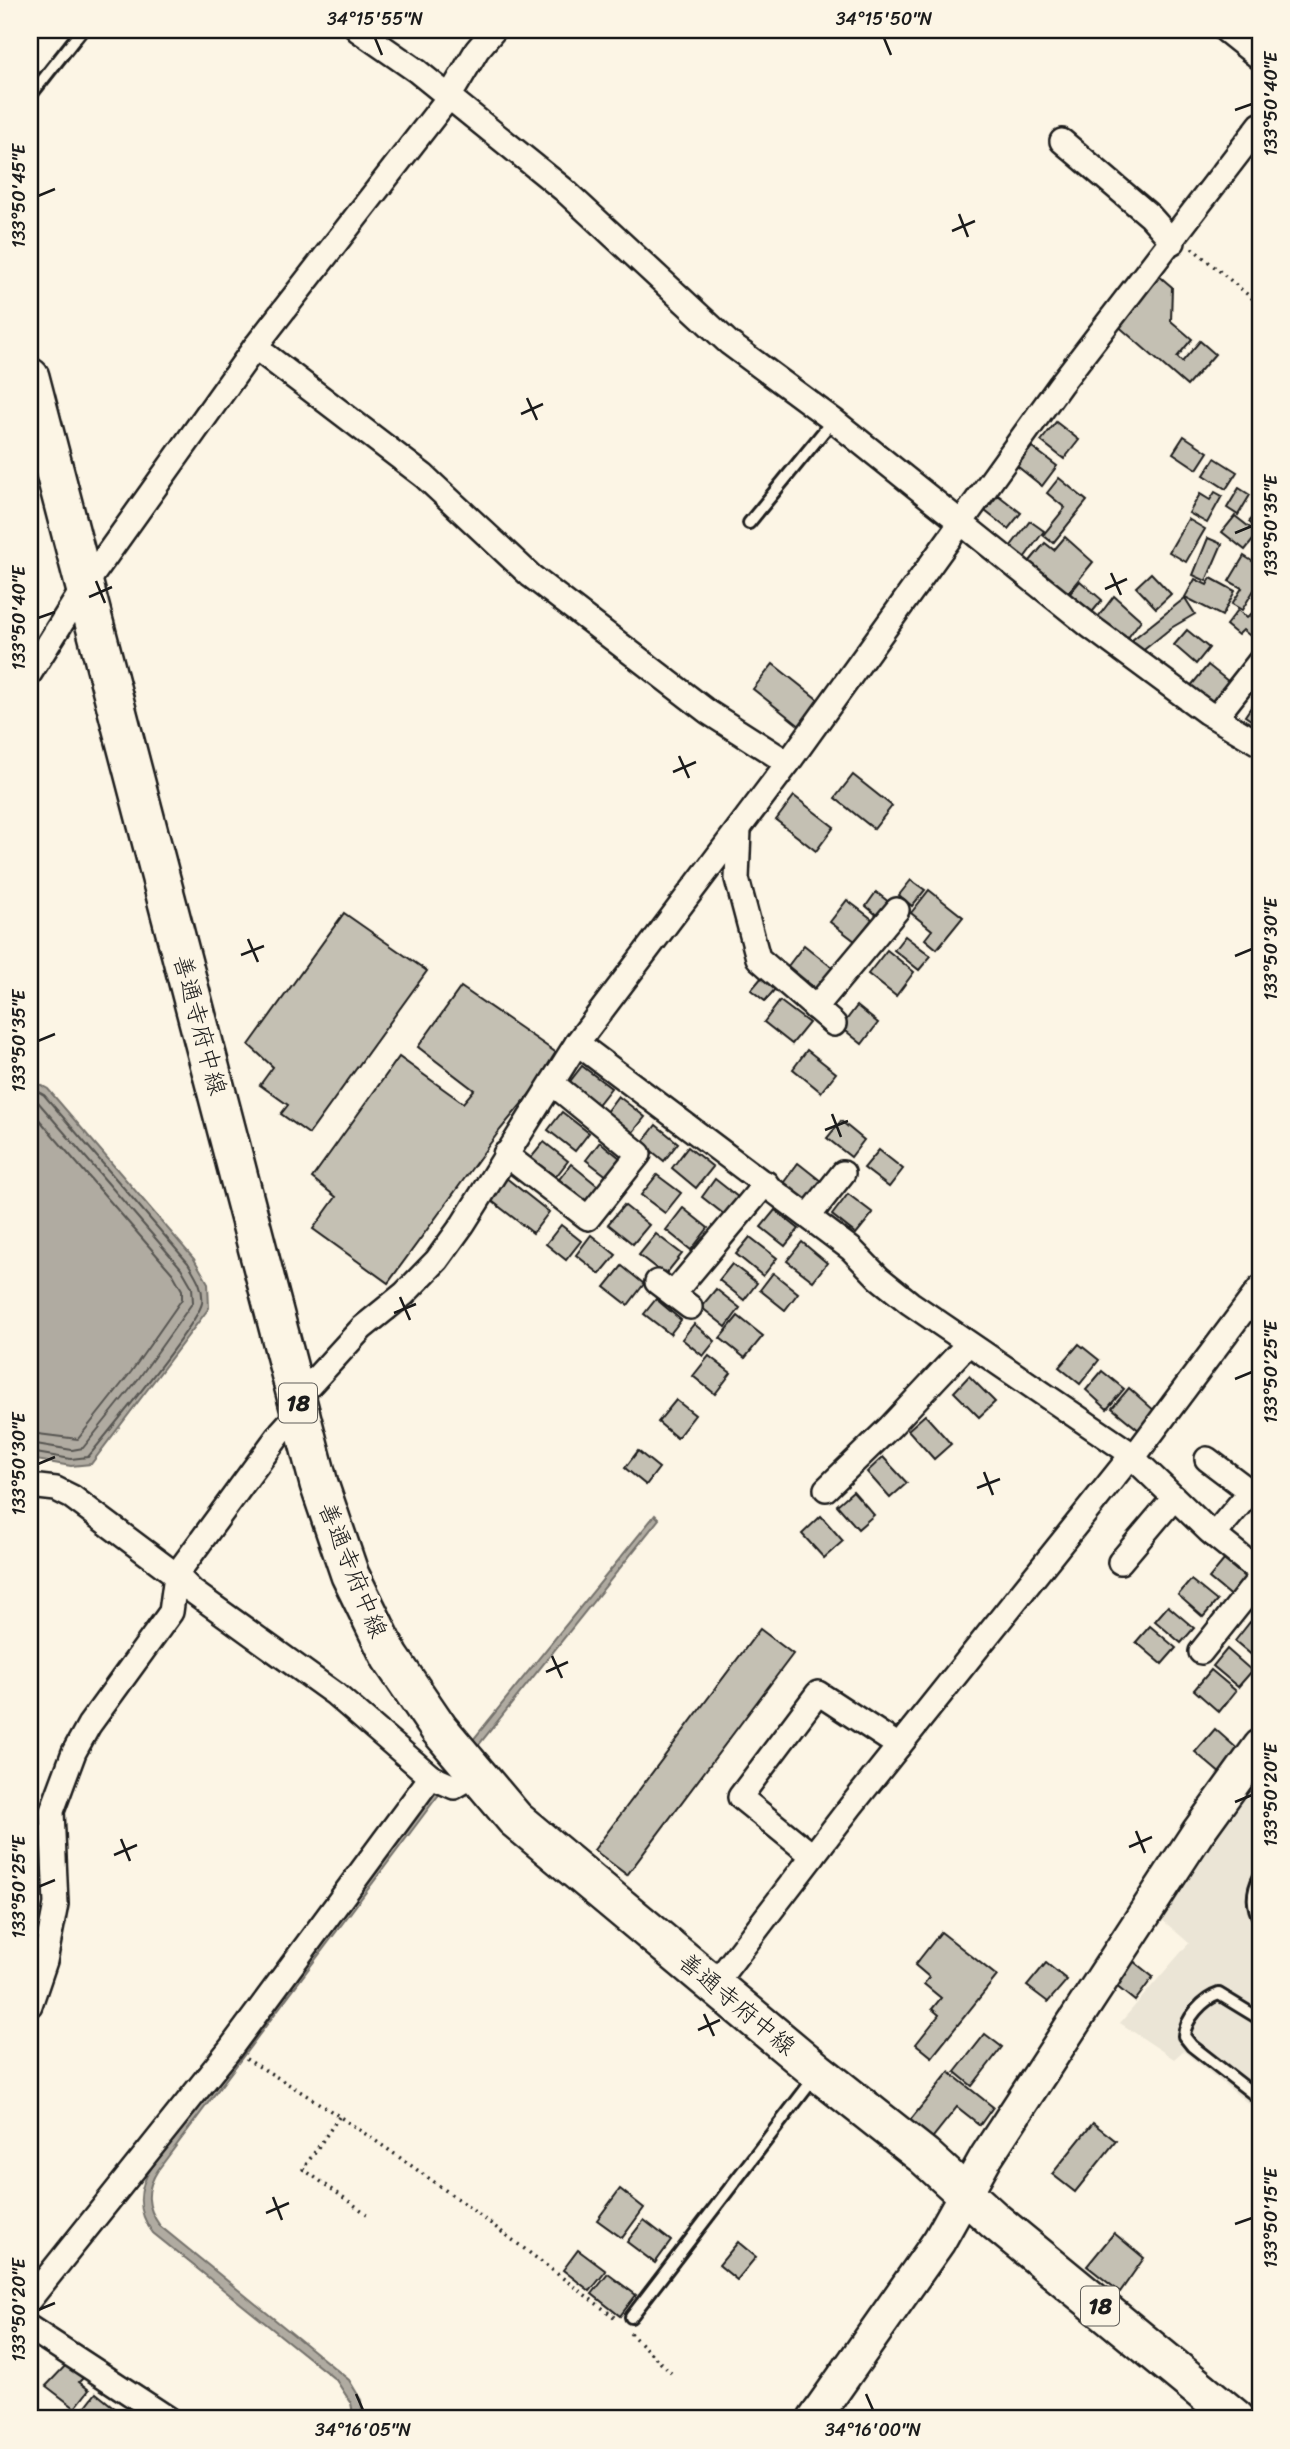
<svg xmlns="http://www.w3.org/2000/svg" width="1290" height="2449" viewBox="0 0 1290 2449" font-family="Sriracha,'Klee One',sans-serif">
<rect width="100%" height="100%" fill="#fcf5e5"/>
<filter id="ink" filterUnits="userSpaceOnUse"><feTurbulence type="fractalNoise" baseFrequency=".0143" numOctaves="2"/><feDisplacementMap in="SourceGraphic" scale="14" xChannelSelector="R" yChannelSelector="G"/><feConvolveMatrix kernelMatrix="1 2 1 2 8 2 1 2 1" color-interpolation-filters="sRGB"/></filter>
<g filter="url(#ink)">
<path fill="#ebe5d6" d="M 1260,1770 L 1260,2113 L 1183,2051 L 1174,2059 L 1120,2023 L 1189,1943 L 1160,1918 Z"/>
<g fill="#b0aba1" stroke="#75726c" stroke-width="2">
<path d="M 30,1079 L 48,1089 L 194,1259 L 208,1283 L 209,1308 L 91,1464 L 71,1466 L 30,1459 Z"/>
<path d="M 655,1515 L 659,1519 L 434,1801 L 158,2170 C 145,2190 146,2207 160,2226 L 349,2380 L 361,2400 L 363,2419 L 354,2419 L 351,2403 L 336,2380 L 153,2233 C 137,2212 137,2189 152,2167 L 472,1741 Z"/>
</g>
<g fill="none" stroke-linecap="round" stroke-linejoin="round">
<g stroke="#575551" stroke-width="2">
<path d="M 30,1087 L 44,1095 L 188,1263 C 196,1276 204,1288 202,1303 C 199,1322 106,1435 88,1457 L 71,1459 L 30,1452"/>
<path d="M 30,1097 L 38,1102 L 181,1268 L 192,1287 L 193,1302 L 139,1378 L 83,1448 L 72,1450 L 30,1443"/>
<path d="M 30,1109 L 173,1274 L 182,1290 L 182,1299 L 131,1372 L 78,1439 L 30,1433"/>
</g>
</g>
<g fill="#c4c0b3" stroke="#1c1c1c" stroke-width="2">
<path d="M 1158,275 L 1172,287 L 1171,321 L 1192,339 L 1177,357 L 1182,362 L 1200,341 L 1215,354 L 1187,386 L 1116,324 Z"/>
<path d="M 1056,422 L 1079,440 L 1064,459 L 1041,441 Z"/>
<path d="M 1184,436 L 1208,452 L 1197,469 L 1173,453 Z"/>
<path d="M 1032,447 L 1057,466 L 1042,486 L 1017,466 Z"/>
<path d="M 1215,458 L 1237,472 L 1226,489 L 1204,475 Z"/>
<path d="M 1059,478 L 1087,501 L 1053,543 L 1043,535 L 1065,508 L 1047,493 Z"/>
<path d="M 1239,488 L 1250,495 L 1238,515 L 1227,508 Z"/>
<path d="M 1215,492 L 1222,496 L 1207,523 L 1189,513 L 1200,494 L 1210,500 Z"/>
<path d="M 998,495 L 1021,513 L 1008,529 L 985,511 Z"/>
<path d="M 1260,509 L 1260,532 L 1249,522 Z"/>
<path d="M 1235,516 L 1258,534 L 1245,550 L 1222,532 Z"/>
<path d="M 1188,519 L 1205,529 L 1186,562 L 1169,552 Z"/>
<path d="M 1030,521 L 1044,531 L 1021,562 L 1007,551 Z"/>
<path d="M 1065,537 L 1093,562 L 1063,599 L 1025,567 L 1045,543 L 1054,550 Z"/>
<path d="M 1208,538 L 1222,544 L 1206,581 L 1193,575 Z"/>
<path d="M 1244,556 L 1260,566 L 1260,580 L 1242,610 L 1232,604 L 1242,588 L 1229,581 Z"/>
<path d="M 1151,573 L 1171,594 L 1156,608 L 1136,587 Z"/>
<path d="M 1211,578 L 1235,591 L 1222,616 L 1185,597 L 1195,579 L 1207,585 Z"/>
<path d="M 1080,581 L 1102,600 L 1089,616 L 1067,597 Z"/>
<path d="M 1114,596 L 1141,620 L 1124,643 L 1095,621 Z"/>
<path d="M 1185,598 L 1195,614 L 1171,628 L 1140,653 L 1132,640 Z"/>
<path d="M 1238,610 L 1247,618 L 1252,613 L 1260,620 L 1260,644 L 1243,630 L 1238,635 L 1226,625 Z"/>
<path d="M 1187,630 L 1209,648 L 1196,664 L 1174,645 Z"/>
<path d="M 773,664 L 821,702 L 801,727 L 753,689 Z"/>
<path d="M 1208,665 L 1229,682 L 1211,705 L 1190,687 Z"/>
<path d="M 1260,694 L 1260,726 L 1245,716 Z"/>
<path d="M 853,775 L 892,806 L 874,829 L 835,798 Z"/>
<path d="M 794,796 L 834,827 L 816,851 L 776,820 Z"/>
<path d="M 911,880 L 925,890 L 912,906 L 899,895 Z"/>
<path d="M 929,890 L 963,917 L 937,949 L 925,939 L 932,930 L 911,913 Z"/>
<path d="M 876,892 L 890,903 L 879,917 L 866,906 Z"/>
<path d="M 847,900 L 872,919 L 855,941 L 830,922 Z"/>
<path d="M 344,913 L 427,971 L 309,1134 L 281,1114 L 288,1105 L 260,1085 L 273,1067 L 249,1045 Z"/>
<path d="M 905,936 L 931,956 L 919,970 L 894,950 Z"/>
<path d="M 804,945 L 834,969 L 817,990 L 788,966 Z"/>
<path d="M 887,950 L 914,972 L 896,996 L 868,974 Z"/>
<path d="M 762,977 L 776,988 L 765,1001 L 751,990 Z"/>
<path d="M 461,987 L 561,1056 L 500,1130 L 388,1283 L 313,1229 L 336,1197 L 312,1178 L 399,1057 L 463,1103 L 474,1090 L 418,1047 Z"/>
<path d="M 780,1001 L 809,1023 L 792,1044 L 764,1022 Z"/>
<path d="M 857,1006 L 878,1023 L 862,1044 L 841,1027 Z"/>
<path d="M 807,1050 L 836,1073 L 821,1092 L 793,1069 Z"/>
<path d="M 582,1066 L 611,1088 L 596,1107 L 568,1084 Z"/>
<path d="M 618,1096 L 645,1117 L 629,1137 L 603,1116 Z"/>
<path d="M 562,1112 L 589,1133 L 575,1151 L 548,1130 Z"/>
<path d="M 841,1121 L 864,1140 L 851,1157 L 827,1138 Z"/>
<path d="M 656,1125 L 678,1143 L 664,1161 L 642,1143 Z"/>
<path d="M 544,1142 L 568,1161 L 554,1179 L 530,1159 Z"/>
<path d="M 600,1142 L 625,1162 L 612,1180 L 586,1160 Z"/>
<path d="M 688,1147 L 713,1167 L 696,1188 L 672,1168 Z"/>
<path d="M 879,1150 L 903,1169 L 889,1187 L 864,1168 Z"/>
<path d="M 798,1163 L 822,1182 L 807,1201 L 784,1182 Z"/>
<path d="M 571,1164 L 598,1186 L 585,1204 L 557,1182 Z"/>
<path d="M 657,1175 L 681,1193 L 665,1213 L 641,1195 Z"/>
<path d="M 505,1177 L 549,1212 L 533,1233 L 488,1198 Z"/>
<path d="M 715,1179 L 739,1198 L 725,1215 L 702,1197 Z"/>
<path d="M 848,1194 L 873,1213 L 856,1234 L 832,1215 Z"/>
<path d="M 624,1205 L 649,1225 L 633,1244 L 608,1224 Z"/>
<path d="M 683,1208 L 708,1228 L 691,1250 L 666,1230 Z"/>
<path d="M 775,1210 L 799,1229 L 785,1246 L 761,1227 Z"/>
<path d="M 561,1225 L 581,1241 L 566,1260 L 546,1244 Z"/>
<path d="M 656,1234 L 682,1254 L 665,1275 L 639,1255 Z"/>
<path d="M 591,1235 L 616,1255 L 600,1274 L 576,1255 Z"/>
<path d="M 750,1237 L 777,1258 L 763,1276 L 736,1254 Z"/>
<path d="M 802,1242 L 827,1263 L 813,1281 L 787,1261 Z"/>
<path d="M 732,1264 L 757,1283 L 744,1300 L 719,1280 Z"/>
<path d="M 622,1266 L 644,1284 L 628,1305 L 605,1287 Z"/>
<path d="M 773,1273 L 798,1293 L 785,1310 L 760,1290 Z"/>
<path d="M 716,1289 L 740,1308 L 726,1327 L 701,1307 Z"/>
<path d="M 656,1299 L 681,1320 L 670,1334 L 644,1314 Z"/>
<path d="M 738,1316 L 763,1336 L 745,1358 L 720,1338 Z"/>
<path d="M 694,1324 L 715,1341 L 703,1356 L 682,1339 Z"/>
<path d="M 1079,1344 L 1099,1360 L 1080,1384 L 1059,1367 Z"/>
<path d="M 709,1356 L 731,1373 L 715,1394 L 693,1376 Z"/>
<path d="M 1102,1371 L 1124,1389 L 1107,1409 L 1086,1390 Z"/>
<path d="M 969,1376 L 995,1402 L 979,1417 L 954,1392 Z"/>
<path d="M 1129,1388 L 1156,1412 L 1140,1431 L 1112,1408 Z"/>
<path d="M 676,1400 L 695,1415 L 677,1438 L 658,1422 Z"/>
<path d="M 925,1415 L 951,1444 L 934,1459 L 908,1430 Z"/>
<path d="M 638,1451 L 659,1468 L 646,1485 L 625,1468 Z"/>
<path d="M 883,1457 L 907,1483 L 890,1498 L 867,1472 Z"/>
<path d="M 853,1491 L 874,1515 L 858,1529 L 837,1505 Z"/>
<path d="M 821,1516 L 843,1541 L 824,1558 L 802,1534 Z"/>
<path d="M 1224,1560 L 1248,1580 L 1233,1598 L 1209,1578 Z"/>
<path d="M 1191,1580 L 1217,1601 L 1203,1617 L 1178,1595 Z"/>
<path d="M 1168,1606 L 1194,1628 L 1181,1643 L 1155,1621 Z"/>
<path d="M 1250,1622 L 1260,1631 L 1260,1662 L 1235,1641 Z"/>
<path d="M 1150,1626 L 1176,1648 L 1162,1664 L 1136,1642 Z"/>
<path d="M 760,1629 L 793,1654 L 627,1875 L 594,1850 Z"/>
<path d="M 1227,1649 L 1252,1671 L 1238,1687 L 1213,1666 Z"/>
<path d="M 1211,1670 L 1236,1691 L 1219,1712 L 1194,1690 Z"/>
<path d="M 1215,1729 L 1241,1752 L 1222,1775 L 1195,1752 Z"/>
<path d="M 941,1932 L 997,1976 L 932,2057 L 916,2044 L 939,2015 L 932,2009 L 941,1998 L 924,1984 L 929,1977 L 915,1965 Z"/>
<path d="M 1133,1961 L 1153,1977 L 1135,2001 L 1115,1985 Z"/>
<path d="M 1046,1963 L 1067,1980 L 1048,2002 L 1027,1986 Z"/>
<path d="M 985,2034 L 1002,2047 L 972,2086 L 955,2072 Z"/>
<path d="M 949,2072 L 993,2107 L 980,2125 L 957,2107 L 929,2142 L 907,2124 Z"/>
<path d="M 1093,2123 L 1116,2141 L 1075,2192 L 1052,2174 Z"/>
<path d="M 620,2189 L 644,2208 L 622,2238 L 597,2220 Z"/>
<path d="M 644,2220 L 671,2241 L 655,2263 L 627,2242 Z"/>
<path d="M 1114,2233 L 1144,2258 L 1120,2292 L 1087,2266 Z"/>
<path d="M 738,2242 L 756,2257 L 737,2280 L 719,2265 Z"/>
<path d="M 578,2250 L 606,2271 L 590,2291 L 563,2270 Z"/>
<path d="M 608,2274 L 636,2295 L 620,2316 L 592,2294 Z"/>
<path d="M 66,2365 L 83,2378 L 79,2382 L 89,2390 L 75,2408 L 46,2386 Z"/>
<path d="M 96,2393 L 122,2414 L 118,2419 L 92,2419 L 82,2411 Z"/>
</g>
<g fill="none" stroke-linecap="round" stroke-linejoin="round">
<g stroke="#1c1c1c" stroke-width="16">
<g id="lane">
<path d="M 30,96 L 82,30"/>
<path d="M 749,523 L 833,420"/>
<path d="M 1260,1876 C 1252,1891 1251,1905 1260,1920"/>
<path d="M 1260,2019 L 1219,1994 C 1203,1999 1185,2019 1184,2036 L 1192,2046 L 1260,2099"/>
<path d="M 631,2317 L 815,2077"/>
</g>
</g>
<g stroke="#1c1c1c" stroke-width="28">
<g id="street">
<path d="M 358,30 L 417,71 L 563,189 L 729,343 L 833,420 L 1091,627 L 1206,712 L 1260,744"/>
<path d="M 1225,30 L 1260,58"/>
<path d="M 1062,141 L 1150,216 L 1173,242"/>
<path d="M 255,347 L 424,476 L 531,576 L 708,712 L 788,763"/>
<path d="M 30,673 L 86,584 L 255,347 L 449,97 L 477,50 L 494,30"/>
<path d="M 1216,717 L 1260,661"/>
<path d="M 739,829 L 737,879 L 758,958 L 834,1024"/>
<path d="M 815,1008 L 897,910"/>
<path d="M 577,1043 L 851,1249 L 879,1278 L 910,1303 L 1124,1449 L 1209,1531 L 1260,1572"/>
<path d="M 505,1154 L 588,1218 L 639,1154 L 552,1083"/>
<path d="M 809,1216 L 843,1173"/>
<path d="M 657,1282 L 690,1307"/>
<path d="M 673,1294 L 766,1183"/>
<path d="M 297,1399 L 362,1328 L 404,1294 L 437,1260 L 463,1224 L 577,1043 L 788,763 L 1060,385 L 1260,125"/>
<path d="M 1133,1458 L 1260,1288"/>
<path d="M 1207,1459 L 1260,1499"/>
<path d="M 30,1486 L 56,1489 L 72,1497 L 176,1575 L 192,1591 L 335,1694 L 431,1777"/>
<path d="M 826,1489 L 890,1427 L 968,1344"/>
<path d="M 1214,1535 L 1250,1492"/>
<path d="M 1120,1562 L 1174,1498"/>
<path d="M 1201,1652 L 1260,1578"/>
<path d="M 813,1856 L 740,1797 L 818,1693 L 899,1746"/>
<path d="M 714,1985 L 851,1806 L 1131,1456"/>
<path d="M 30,2005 L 45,1961 L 56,1904 L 52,1811 L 74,1752 L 89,1725 L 171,1612 L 176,1575 L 281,1432 L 300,1411"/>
<path d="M 30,2299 L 230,2049 L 431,1777 L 454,1787 L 475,1775"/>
<path d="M 30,2328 L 169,2419"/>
</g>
</g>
<g stroke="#1c1c1c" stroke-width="37">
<path id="secondary" d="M 814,2419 L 939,2241 L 986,2157 L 1198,1832 L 1260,1746"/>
</g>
<g stroke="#1c1c1c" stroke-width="42">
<path id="primary" d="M 30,377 L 319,1484 L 350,1575 L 390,1657 L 439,1729 L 515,1819 L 818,2072 L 924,2156 L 995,2221 L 1236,2419"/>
</g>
<g stroke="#1c1c1c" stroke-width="3.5" stroke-dasharray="2 5" stroke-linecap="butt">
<path d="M 1192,248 L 1260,305"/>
<path d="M 246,2059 C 377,2134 498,2229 618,2320"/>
<path d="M 339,2117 L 303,2169 L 367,2214"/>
<path d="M 630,2333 L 671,2373"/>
</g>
<use href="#lane" stroke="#fcf5e5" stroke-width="10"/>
<use href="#street" stroke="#fcf5e5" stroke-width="23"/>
<use href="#secondary" stroke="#fcf5e5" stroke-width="32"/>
<use href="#primary" stroke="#fcf5e5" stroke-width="37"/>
</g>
</g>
<path fill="none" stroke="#1c1c1c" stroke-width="2.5" d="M 375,38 L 382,55M 884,38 L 891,55M 1235,110 L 1252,104M 38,196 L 55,189M 959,214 L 968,237M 952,231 L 975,221M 527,398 L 537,420M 521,414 L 543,404M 1235,533 L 1252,526M 1111,573 L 1121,595M 96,581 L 105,603M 1105,589 L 1127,579M 89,597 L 112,587M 38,618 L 55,612M 679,756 L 689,778M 673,772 L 696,762M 248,939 L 258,962M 241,955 L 264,946M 1235,956 L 1252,949M 38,1041 L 55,1034M 832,1114 L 841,1137M 825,1130 L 848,1121M 400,1297 L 410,1320M 394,1313 L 416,1304M 1235,1379 L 1252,1372M 38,1464 L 55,1457M 984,1472 L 993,1495M 977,1488 L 1000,1479M 552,1656 L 562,1678M 546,1672 L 568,1662M 1235,1802 L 1252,1795M 1136,1831 L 1145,1853M 121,1839 L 130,1861M 1129,1847 L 1152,1837M 114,1855 L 137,1845M 38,1887 L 55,1880M 704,2014 L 714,2036M 698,2030 L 720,2020M 273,2197 L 282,2220M 266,2213 L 289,2203M 1235,2224 L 1252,2218M 38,2310 L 55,2303M 356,2394 L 363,2410M 866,2394 L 873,2410"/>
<g text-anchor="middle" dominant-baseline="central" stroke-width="7" stroke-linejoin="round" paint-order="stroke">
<g fill="#fcf5e5" stroke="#5f5d58" stroke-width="2">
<rect x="279" y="1383.5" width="38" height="39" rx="5"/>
<rect x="1081" y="2286.5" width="38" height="39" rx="5"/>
</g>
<g font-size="23" font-weight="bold" fill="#1c1c1c">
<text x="298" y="1403">18</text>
<text x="1100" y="2306">18</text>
</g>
<g font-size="24" fill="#1c1c1c" stroke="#fcf5e5">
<text transform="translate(200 1025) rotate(75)">善通寺府中線</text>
<text transform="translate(353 1570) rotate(68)">善通寺府中線</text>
<text transform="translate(737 2004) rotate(40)">善通寺府中線</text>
</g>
</g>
<rect width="1290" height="2449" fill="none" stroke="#fcf5e5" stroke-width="77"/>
<rect x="38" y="38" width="1214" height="2372" fill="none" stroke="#1c1c1c" stroke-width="2.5"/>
<g font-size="18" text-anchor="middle" fill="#1c1c1c">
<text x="375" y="25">34°15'55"N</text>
<text x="884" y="25">34°15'50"N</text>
<text transform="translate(1271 104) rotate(-90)" y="6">133°50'40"E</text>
<text transform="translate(19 196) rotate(-90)" y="6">133°50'45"E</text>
<text transform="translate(1271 526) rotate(-90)" y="6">133°50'35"E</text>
<text transform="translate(19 618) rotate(-90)" y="6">133°50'40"E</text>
<text transform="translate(1271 949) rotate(-90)" y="6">133°50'30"E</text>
<text transform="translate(19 1041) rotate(-90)" y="6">133°50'35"E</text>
<text transform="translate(1271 1372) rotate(-90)" y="6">133°50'25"E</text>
<text transform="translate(19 1464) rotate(-90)" y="6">133°50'30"E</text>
<text transform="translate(1271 1795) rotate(-90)" y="6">133°50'20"E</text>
<text transform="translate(19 1887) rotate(-90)" y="6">133°50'25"E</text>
<text transform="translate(1271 2218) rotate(-90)" y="6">133°50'15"E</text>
<text transform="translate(19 2310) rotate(-90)" y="6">133°50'20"E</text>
<text x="363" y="2436">34°16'05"N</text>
<text x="873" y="2436">34°16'00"N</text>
</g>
</svg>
